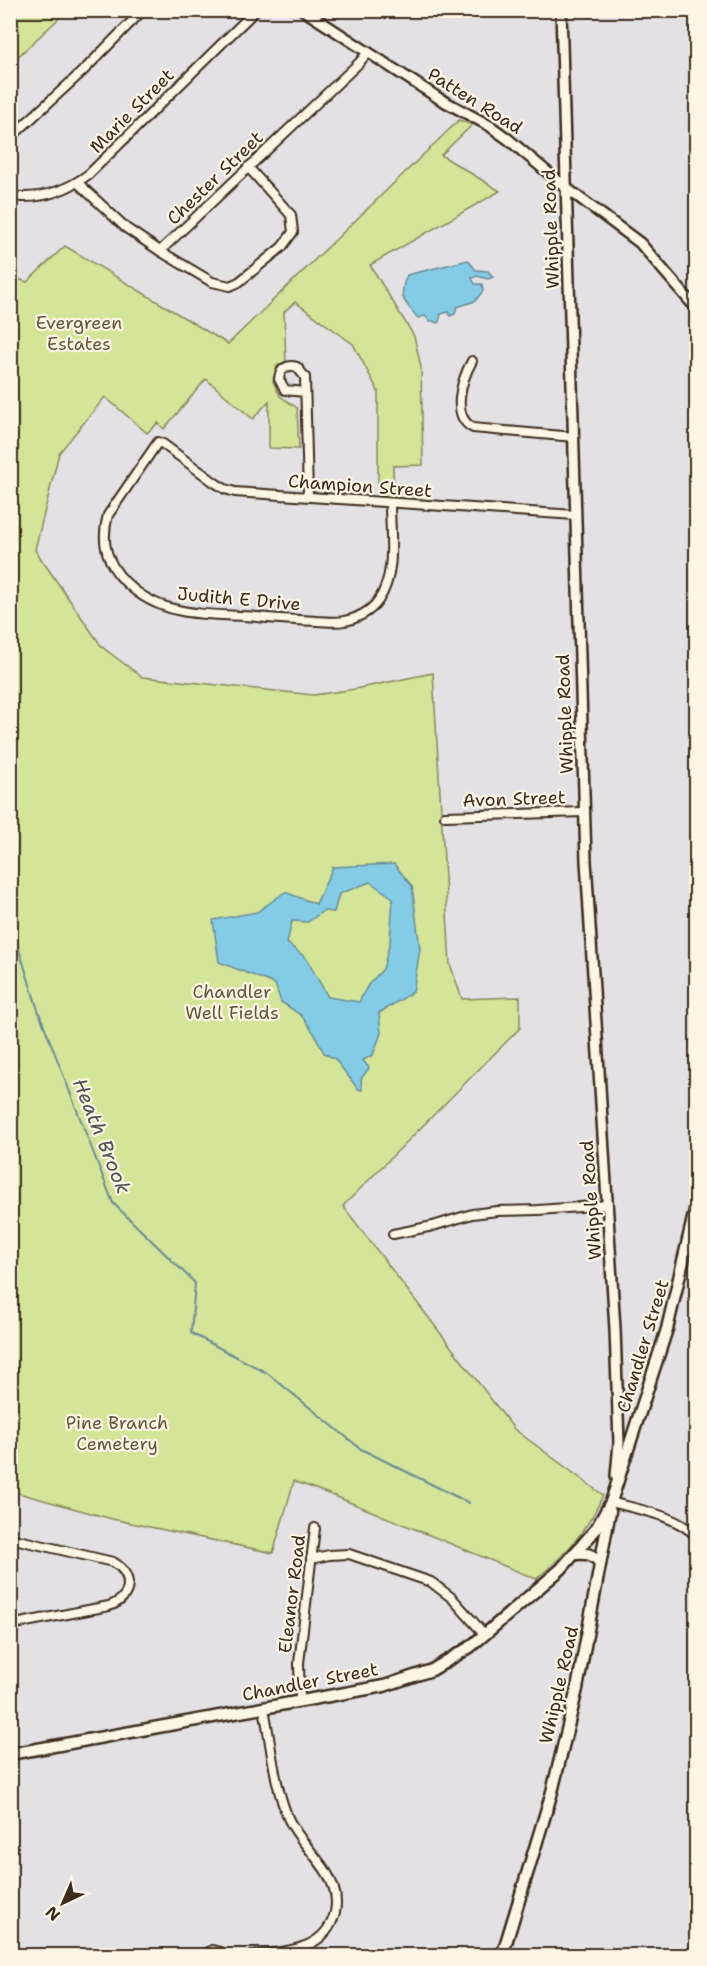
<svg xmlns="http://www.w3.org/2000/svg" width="707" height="1966" viewBox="0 0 707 1966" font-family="'Shantell Sans',sans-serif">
<rect width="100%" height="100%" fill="#e4e1e4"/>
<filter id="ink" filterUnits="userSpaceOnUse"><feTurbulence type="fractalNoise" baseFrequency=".0167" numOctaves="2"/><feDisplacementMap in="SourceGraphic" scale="12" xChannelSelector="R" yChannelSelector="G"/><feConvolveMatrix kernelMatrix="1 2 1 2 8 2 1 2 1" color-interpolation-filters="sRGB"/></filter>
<g filter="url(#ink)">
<g fill="#d4e498" stroke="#88875b" stroke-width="1.5">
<path d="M 11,10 L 67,10 L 67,11 L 11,63 Z"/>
<path d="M 459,120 L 472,125 L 441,155 L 500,191 L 370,265 L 414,336 L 421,367 L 423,465 L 393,466 L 394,497 L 378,495 L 378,391 L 353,344 L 295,302 L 284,312 L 286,361 L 277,366 L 273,381 L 280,396 L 297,408 L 299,449 L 269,448 L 269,401 L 253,419 L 206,379 L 164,429 L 158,423 L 147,433 L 105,397 L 59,453 L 35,550 L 102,647 L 142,677 L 314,695 L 355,689 L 433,673 L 450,964 L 462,999 L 520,997 L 520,1028 L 343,1206 L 514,1429 L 603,1495 C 588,1530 565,1555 536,1579 L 337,1497 L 294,1481 L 273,1553 L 112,1519 L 11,1491 L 10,276 L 27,282 L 65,246 L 228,344 Z"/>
</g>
<g fill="#84cce5" stroke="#678b95" stroke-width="1.5" fill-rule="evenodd">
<path d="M 468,260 L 476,270 L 488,271 L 493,277 L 488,279 L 477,276 L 472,278 L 475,284 L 482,284 L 483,291 L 475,301 L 457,307 L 455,314 L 450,316 L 448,312 L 441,314 L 439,322 L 437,323 L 433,321 L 430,321 L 425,316 L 418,318 C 404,301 397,298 407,275 Z"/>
<path d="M 394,864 L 412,886 L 420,949 L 413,992 L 379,1013 L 381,1033 L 373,1055 L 363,1060 L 369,1068 L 361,1079 L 362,1090 L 358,1089 L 335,1059 L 324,1053 L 314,1033 L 301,1015 L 281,1002 L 275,984 L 219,962 L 213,920 L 257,912 L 285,892 L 316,904 L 333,867 ZM 370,882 L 393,898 L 390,942 L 383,969 L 368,985 L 359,1002 L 328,997 L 306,958 L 287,943 L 292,921 L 308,922 L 323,911 L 334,912 L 339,894 Z"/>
</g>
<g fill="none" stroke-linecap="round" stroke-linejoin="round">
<path stroke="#678b95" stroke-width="2" d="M 10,921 L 38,1010 L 113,1203 L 195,1283 L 191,1333 L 267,1373 L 361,1449 L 469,1503"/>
<g stroke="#3b2a1e" stroke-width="12">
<g id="minor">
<path d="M 10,138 L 84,70 L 143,10"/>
<path d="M 78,183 L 126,228 L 160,251 L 359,63 L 368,52"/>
<path d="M 10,196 C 40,200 65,192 89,174 L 256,10"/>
<path d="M 160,251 L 212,282 L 230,286 L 239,282 L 282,247 L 293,232 L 291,215 L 248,167"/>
<path d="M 472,361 C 462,379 450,416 473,428 L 574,437"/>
<path d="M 305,392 L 285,390 L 279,379 C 280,369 287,364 297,367 L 305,377 L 308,496"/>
<path d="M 390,503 C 390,534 397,574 378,601 C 371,611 357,619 344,621 C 335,623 325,621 316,621 C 297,620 277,619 257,617 C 204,613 156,619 119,575 C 104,556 102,537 108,515 L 158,442 L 163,444 L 214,482 L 225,489 L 235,492 L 575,515"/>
<path d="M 445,816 L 584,812"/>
<path d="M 393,1234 L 433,1226 L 472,1214 L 497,1211 L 538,1210 L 608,1205"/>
<path d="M 611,1502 C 639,1510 676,1515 696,1536"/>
<path d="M 10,1538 L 113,1562 C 134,1574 133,1598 109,1606 L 10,1625"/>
<path d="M 311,1559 L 329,1555 L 349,1554 L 431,1582 L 452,1598 L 485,1635"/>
<path d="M 300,1700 L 299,1663 L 315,1528"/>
<path d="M 203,1956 L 212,1950 L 220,1952 L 223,1956"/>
<path d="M 252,1956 C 284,1951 326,1952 335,1912 C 338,1898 334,1885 327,1873 C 315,1854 299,1840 289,1820 C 274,1786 271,1744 264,1708"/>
</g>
</g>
<g stroke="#3b2a1e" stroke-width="14">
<g id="tertiary">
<path d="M 303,10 L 440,99 L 490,126 L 508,139 L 565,187 L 640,243 L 696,308"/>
<path d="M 561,10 L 586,861 L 615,1329 L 619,1443 L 616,1476"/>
</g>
</g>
<g stroke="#3b2a1e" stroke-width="15">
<g id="secondary">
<path d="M 574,1554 C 586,1553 592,1553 600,1563"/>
<path d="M 10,1754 L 384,1686 L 432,1670 L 470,1647 L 561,1569 L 596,1529 L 611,1502 L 667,1329 L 696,1206"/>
<path d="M 502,1956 L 552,1792 L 577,1689 L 610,1511"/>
</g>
</g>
<use href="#minor" stroke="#fcf5e5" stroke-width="8"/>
<use href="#tertiary" stroke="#fcf5e5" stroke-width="9"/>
<use href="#secondary" stroke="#fcf5e5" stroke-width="10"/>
</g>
</g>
<g text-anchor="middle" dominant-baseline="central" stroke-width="4.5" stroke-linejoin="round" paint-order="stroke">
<g font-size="18" fill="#3b2a1e" stroke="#fcf5e5">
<text transform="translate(475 101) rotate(32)">Patten Road</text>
<text transform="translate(132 111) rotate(-45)">Marie Street</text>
<text transform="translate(215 178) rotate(-44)">Chester Street</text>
<text transform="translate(551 229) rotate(-92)">Whipple Road</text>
<text transform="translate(360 486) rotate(4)">Champion Street</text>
<text transform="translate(239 599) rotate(5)">Judith E Drive</text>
<text transform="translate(565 714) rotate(-92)">Whipple Road</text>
<text transform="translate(514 799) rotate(-2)">Avon Street</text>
<text transform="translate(591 1200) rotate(-94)">Whipple Road</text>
<text transform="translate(643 1346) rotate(-73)">Chandler Street</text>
<text transform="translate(292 1594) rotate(-83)">Eleanor Road</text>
<text transform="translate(310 1682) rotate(-11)">Chandler Street</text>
<text transform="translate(559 1685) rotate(-77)">Whipple Road</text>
</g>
<g font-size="18" fill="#61583c" stroke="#fcf5e5">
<text x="79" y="323">Evergreen<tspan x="79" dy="21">Estates</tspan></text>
<text x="232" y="992">Chandler<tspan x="232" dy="21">Well Fields</tspan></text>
<text x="117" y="1423">Pine Branch<tspan x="117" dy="21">Cemetery</tspan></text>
</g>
<g font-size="20" font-style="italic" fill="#4d5250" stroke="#fcf5e5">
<text transform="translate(102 1136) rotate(68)">Heath Brook</text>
</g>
</g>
<rect width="707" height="1966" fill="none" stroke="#fcf5e5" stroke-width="36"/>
<rect x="18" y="18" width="671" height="1930" fill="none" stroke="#3b2a1e" stroke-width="2" filter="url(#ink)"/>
<g transform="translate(63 1903) rotate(224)" stroke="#fcf5e5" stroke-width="4.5" paint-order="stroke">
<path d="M0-4.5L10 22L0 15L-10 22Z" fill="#3b2a1e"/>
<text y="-9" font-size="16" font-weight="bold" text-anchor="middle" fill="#3b2a1e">N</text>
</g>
</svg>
